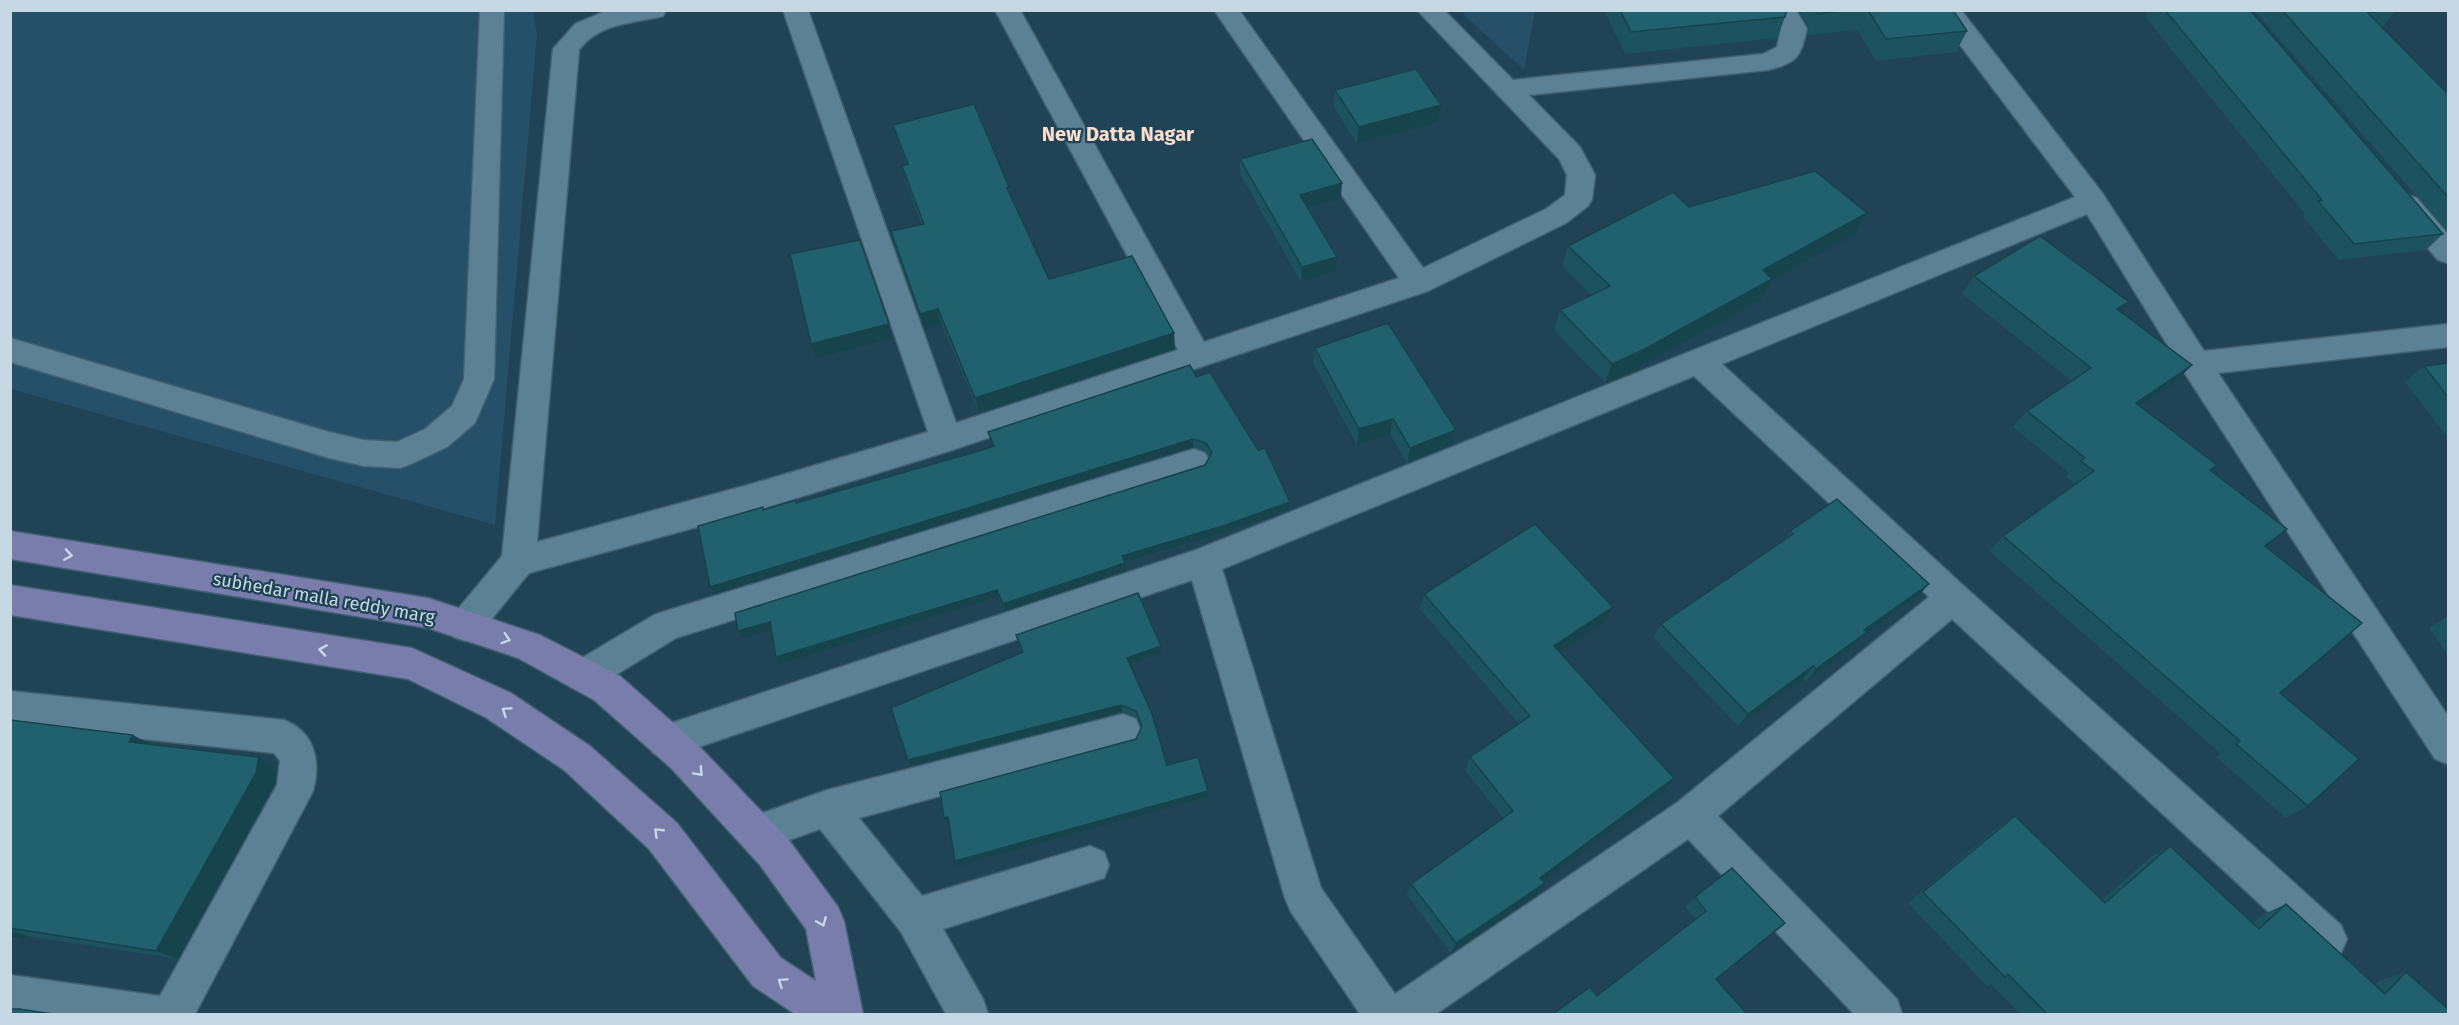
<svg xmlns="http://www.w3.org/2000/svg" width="2459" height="1025" viewBox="0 0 2459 1025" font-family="'Fira Sans',sans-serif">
<rect width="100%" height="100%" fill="#204356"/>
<g fill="#255067">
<path d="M 10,11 L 533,11 L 537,34 L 495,525 L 11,389 Z"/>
<path d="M 1460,11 L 1535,11 L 1524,70 Z"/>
</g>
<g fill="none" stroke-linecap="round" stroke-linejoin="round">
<g stroke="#426170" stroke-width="3">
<g id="minor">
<path d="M 480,10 L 504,10 L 494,379 L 475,423 L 447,447 L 411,464 L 400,468 L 364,466 L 329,458 L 10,362 L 10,338 L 329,432 L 364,440 L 397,442 L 425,429 L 452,406 L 464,379 Z"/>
<path d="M 608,10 L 666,10 L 663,16 C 632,24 600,22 579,50 L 537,542 L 748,485 L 928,432 L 783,10 L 808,10 L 956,423 L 1178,350 L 995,10 L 1020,10 L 1204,342 L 1399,278 L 1214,10 L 1239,10 L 1423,268 L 1546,209 L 1565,195 L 1567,175 L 1559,159 L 1417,10 L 1444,10 L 1513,80 L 1763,54 L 1777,47 L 1781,29 L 1771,10 L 1796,10 L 1807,29 C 1800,58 1798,62 1768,70 L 1529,95 L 1580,147 L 1595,175 L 1592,199 L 1588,206 L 1566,223 L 1428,291 L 946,452 L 748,513 L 529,573 L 477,637 L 465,641 L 453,637 L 448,626 L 453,615 L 502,556 L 553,49 L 575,24 Z"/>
<path d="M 1941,10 L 1961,10 L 2103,194 L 2204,351 L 2448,324 L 2448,347 L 2218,373 L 2448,716 L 2448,764 L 2435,759 L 2184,372 L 2087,214 L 1722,364 L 1965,587 L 2341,925 L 2347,939 L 2341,953 L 2327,959 L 2313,953 L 1952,619 L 1718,816 L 1897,999 L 1902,1014 L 1854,1014 L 1688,839 L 1436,1014 L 1360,1014 L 1291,912 L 1285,898 L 1192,580 L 666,758 L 653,753 L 648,741 L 653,729 L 1196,550 L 2075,197 L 1942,21 L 1939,15 ZM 1694,376 L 1929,597 L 1678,802 L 1395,994 L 1321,888 L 1222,569 Z"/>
<path d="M 2407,195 L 2417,198 L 2448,234 L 2448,263 L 2438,260 L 2397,212 L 2393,205 L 2397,198 Z"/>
<path d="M 1194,449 L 1205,453 L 1210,462 L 1205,471 L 676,638 L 596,687 L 583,692 L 570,687 L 565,676 L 570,665 L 654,615 L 666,611 Z"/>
<path d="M 10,691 L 284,720 C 315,732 321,762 313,791 L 195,1014 L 10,1014 L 10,975 L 160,996 L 277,785 L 280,761 L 274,753 L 10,725 Z"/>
<path d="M 1123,714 L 1136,719 L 1141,731 L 1136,743 L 859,818 L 922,896 L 1090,846 L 1104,852 L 1109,865 L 1104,878 L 943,929 L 983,999 L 988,1014 L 946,1014 L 901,932 L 820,829 L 756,852 L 743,846 L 737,833 L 743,820 L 827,790 Z"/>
</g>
</g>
<g stroke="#426170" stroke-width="3">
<path id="major" d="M 10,531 L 428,598 L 540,635 L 620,676 L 697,744 L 788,839 L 838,907 L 844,921 L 863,1014 L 795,1014 L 753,986 L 649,849 L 564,770 L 485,717 L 408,679 L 10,615 L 10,585 L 412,648 L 511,693 L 590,746 L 677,823 L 781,958 L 816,981 L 806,929 L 760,865 L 671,768 L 594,700 L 518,658 L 428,628 L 10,559 Z"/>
</g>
<use href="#minor" fill="#5c8195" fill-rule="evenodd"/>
<use href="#major" fill="#787dac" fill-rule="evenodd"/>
</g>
<g fill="#1c535e">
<path d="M 1604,10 L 1787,10 L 1785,17 L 1777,38 L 1625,54 Z"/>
<path d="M 1799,10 L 1953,10 L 1967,31 L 1956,52 L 1876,61 L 1857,30 L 1808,35 L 1809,28 Z"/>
<path d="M 2144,10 L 2250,10 L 2443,234 L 2426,250 L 2339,260 L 2303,217 L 2305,214 L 2146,18 L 2148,15 Z"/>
<path d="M 2254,10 L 2396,10 L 2383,26 L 2381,26 L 2448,94 L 2448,232 Z"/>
<path d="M 1335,90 L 1441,105 L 1438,122 L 1357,144 L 1334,107 Z"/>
<path d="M 893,125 L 1009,187 L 1011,198 L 1049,279 L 1175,349 L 979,413 L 942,325 L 925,329 L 895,247 L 891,231 L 922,225 L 906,182 L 902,166 L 906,164 L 898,141 Z"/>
<path d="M 1240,159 L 1341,198 L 1307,207 L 1337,257 L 1336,271 L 1301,282 L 1240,174 Z"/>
<path d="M 1689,207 L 1867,213 L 1855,234 L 1772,280 L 1762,299 L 1633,371 L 1605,383 L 1554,330 L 1560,310 L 1591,295 L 1562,266 L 1568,246 Z"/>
<path d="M 1974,276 L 2120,311 L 2192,365 L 2176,381 L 2140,406 L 2217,465 L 2211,471 L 2265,546 L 2280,693 L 2308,806 L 2286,818 L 2216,757 L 2220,753 L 1989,551 L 2003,536 L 2075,484 L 2066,477 L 2069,473 L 2013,427 L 2027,411 L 2072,381 L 1962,294 Z"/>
<path d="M 1315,348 L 1456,430 L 1452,445 L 1407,463 L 1390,434 L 1357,445 L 1313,363 Z"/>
<path d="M 2448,363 L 2448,438 L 2405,382 L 2424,366 Z"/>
<path d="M 1196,377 L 1290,502 L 1289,510 L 1226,532 L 1125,563 L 1126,571 L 1005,611 L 999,597 L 780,664 L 776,657 L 771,629 L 743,638 L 1205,465 L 1210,457 L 1206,451 L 1193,447 L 715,594 L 710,587 L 763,507 L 764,509 L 796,500 L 797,503 L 979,451 L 993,446 L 988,432 Z"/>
<path d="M 1790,531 L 1929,584 L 1917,597 L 1865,634 L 1855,645 L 1806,682 L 1803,679 L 1738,726 L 1653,637 L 1661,624 L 1785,539 Z"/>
<path d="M 1424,594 L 1605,622 L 1560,652 L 1664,791 L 1543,881 L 1545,883 L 1538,894 L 1451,953 L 1407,895 L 1411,884 L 1503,818 L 1465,770 L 1470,757 L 1519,724 L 1420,609 Z"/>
<path d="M 2448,616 L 2448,655 L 2429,628 Z"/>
<path d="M 1016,635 L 1161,653 L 1130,664 L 1167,765 L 1208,791 L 1208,797 L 958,866 L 949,823 L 947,824 L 944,818 L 1136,739 L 1141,728 L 1137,717 L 1122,712 L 911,766 L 1022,652 Z"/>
<path d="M 10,720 L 150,744 L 259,757 L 277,769 L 275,784 L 178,959 L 27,936 L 23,941 L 10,939 Z"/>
<path d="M 2015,816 L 2102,900 L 2149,858 L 2170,846 L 2253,923 L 2262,915 L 2286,904 L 2375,985 L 2379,981 L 2406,972 L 2448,1014 L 2021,1014 L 1991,984 L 1987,986 L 1908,903 L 1998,827 Z"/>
<path d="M 1695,897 L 1785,923 L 1553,1014 L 1597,996 L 1696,919 L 1685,907 Z"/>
</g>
<g fill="#17434c">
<path d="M 1441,105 L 1438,122 L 1357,144 L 1359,127 Z"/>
<path d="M 1342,183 L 1341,198 L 1299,210 L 1300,195 Z"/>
<path d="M 1867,213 L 1855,234 L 1772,280 L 1762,299 L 1633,371 L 1605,383 L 1612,364 L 1763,270 Z"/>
<path d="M 1337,257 L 1336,271 L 1301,282 L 1302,267 Z"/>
<path d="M 2129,302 L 2114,319 L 2117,309 Z"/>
<path d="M 938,309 L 942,325 L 925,329 L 920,314 Z"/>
<path d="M 889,324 L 893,338 L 816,358 L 811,344 Z"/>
<path d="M 1174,333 L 1175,349 L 979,413 L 975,398 Z"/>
<path d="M 2192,365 L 2176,381 L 2121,419 L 2136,403 Z"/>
<path d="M 1393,419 L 1390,434 L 1357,445 L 1359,429 Z"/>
<path d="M 1456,430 L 1452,445 L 1407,463 L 1410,448 Z"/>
<path d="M 1193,439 L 1193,447 L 715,594 L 710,587 Z"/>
<path d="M 1290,502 L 1289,510 L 1226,532 L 1123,563 L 1122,556 Z"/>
<path d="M 1125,563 L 1126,571 L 1005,611 L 1003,604 Z"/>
<path d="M 1929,584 L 1917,597 L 1865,634 L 1855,645 L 1806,682 L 1816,669 L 1864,630 Z"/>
<path d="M 997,590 L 999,597 L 780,664 L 776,657 Z"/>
<path d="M 1613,607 L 1605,622 L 1548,661 L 1554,646 Z"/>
<path d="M 770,622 L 774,629 L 743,638 L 738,631 Z"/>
<path d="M 1161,646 L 1161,653 L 1128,665 L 1127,658 Z"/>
<path d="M 1813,666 L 1803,679 L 1738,726 L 1748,714 Z"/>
<path d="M 1121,705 L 1122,712 L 911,766 L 908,760 Z"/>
<path d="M 133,735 L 153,746 L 129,742 Z"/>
<path d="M 259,757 L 277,769 L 275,784 L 178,959 L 156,951 Z"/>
<path d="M 1674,778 L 1664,791 L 1533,889 L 1540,878 Z"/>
<path d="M 1208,791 L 1208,797 L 958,866 L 955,861 Z"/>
<path d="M 948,817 L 951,823 L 947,824 L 944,818 Z"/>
<path d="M 1545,883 L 1538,894 L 1451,953 L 1456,943 Z"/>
<path d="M 10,930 L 27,936 L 23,941 L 10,937 Z"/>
</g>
<g fill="#21606d" stroke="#17434c" stroke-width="1.5">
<path d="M 1620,10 L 1787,10 L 1785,17 L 1631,32 Z"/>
<path d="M 1817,10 L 1847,10 L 1817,14 Z"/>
<path d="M 1868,10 L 1953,10 L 1967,31 L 1886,39 Z"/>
<path d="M 2165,10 L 2250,10 L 2443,234 L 2354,244 L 2318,201 L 2322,200 Z"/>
<path d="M 2282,10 L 2386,10 L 2368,13 L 2448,94 L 2448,197 Z"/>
<path d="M 1416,69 L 1441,105 L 1359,127 L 1335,90 Z"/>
<path d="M 974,104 L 1009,187 L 1007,188 L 1049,279 L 1132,256 L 1174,333 L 975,398 L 938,309 L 920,314 L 891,231 L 924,224 L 902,166 L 908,164 L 893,125 Z"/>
<path d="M 1312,139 L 1342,183 L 1300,195 L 1337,257 L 1302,267 L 1240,159 Z"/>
<path d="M 1815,171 L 1867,213 L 1763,270 L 1772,279 L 1641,351 L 1612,364 L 1560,310 L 1610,286 L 1568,246 L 1673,192 L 1689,207 Z"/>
<path d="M 2040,236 L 2129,302 L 2117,309 L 2192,365 L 2136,403 L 2217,465 L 2210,470 L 2287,529 L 2265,546 L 2362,623 L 2280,693 L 2359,759 L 2308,806 L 2236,744 L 2240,741 L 2003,536 L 2094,471 L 2081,461 L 2085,458 L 2027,411 L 2091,368 L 1974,276 Z"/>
<path d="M 860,240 L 889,324 L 811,344 L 790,254 Z"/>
<path d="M 1388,323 L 1456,430 L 1410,448 L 1393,419 L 1359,429 L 1315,348 Z"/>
<path d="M 2448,363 L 2448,397 L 2424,366 Z"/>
<path d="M 1190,365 L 1196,377 L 1210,372 L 1258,450 L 1265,448 L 1290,502 L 1226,525 L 1122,556 L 1125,563 L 1003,604 L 997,590 L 776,657 L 770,622 L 738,631 L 735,613 L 1205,465 L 1212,453 L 1206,443 L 1193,439 L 710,587 L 698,526 L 763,507 L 763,510 L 796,500 L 796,503 L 979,451 L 994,446 L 988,432 Z"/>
<path d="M 1837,499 L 1929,584 L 1864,630 L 1867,632 L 1816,669 L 1813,666 L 1748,714 L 1661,624 L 1793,534 L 1790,531 Z"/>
<path d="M 1535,524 L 1613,607 L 1554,646 L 1674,778 L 1540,878 L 1545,883 L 1456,943 L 1411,884 L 1513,811 L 1470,757 L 1530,716 L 1424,594 Z"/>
<path d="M 1138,593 L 1161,646 L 1127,658 L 1152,714 L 1167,765 L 1198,757 L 1208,791 L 955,861 L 948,817 L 944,818 L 940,792 L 1136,739 L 1142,726 L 1136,711 L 1121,705 L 908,760 L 891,708 L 1023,652 L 1016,635 Z"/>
<path d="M 10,720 L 133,735 L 129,742 L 259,757 L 256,773 L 156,951 L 10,928 Z"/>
<path d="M 2015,816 L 2105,903 L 2170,846 L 2259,929 L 2286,904 L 2385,994 L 2406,972 L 2448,1009 L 2448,1014 L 2047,1014 L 2008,974 L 2005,977 L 1923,892 Z"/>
<path d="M 1732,868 L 1785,923 L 1716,979 L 1747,1014 L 1553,1014 L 1590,987 L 1597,996 L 1706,911 L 1695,897 Z"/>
<path d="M 10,1009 L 19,1009 L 53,1014 L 10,1014 Z"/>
</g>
<defs><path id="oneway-chevron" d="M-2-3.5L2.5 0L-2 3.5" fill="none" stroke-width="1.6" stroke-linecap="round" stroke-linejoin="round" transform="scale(1.5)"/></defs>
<g stroke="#c5d8e3">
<use href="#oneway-chevron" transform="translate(68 555) rotate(9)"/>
<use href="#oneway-chevron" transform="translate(506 639) rotate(18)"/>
<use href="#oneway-chevron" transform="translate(323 650) rotate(-171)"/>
<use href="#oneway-chevron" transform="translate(506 711) rotate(-146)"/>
<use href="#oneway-chevron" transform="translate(699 772) rotate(47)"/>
<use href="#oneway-chevron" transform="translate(658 832) rotate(-136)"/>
<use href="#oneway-chevron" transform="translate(822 922) rotate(67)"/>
<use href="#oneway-chevron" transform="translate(782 982) rotate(-146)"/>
</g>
<g text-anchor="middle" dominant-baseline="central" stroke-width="4.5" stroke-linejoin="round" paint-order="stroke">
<g font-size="18" fill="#c5d8e3" stroke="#204356">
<text transform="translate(324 598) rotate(10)">subhedar malla reddy marg</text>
</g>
<g font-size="20" font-weight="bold" fill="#fbdecc" stroke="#204356">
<text x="1118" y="134">New Datta Nagar</text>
</g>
</g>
<rect width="2459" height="1025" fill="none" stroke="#c5d8e3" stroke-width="24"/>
</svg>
